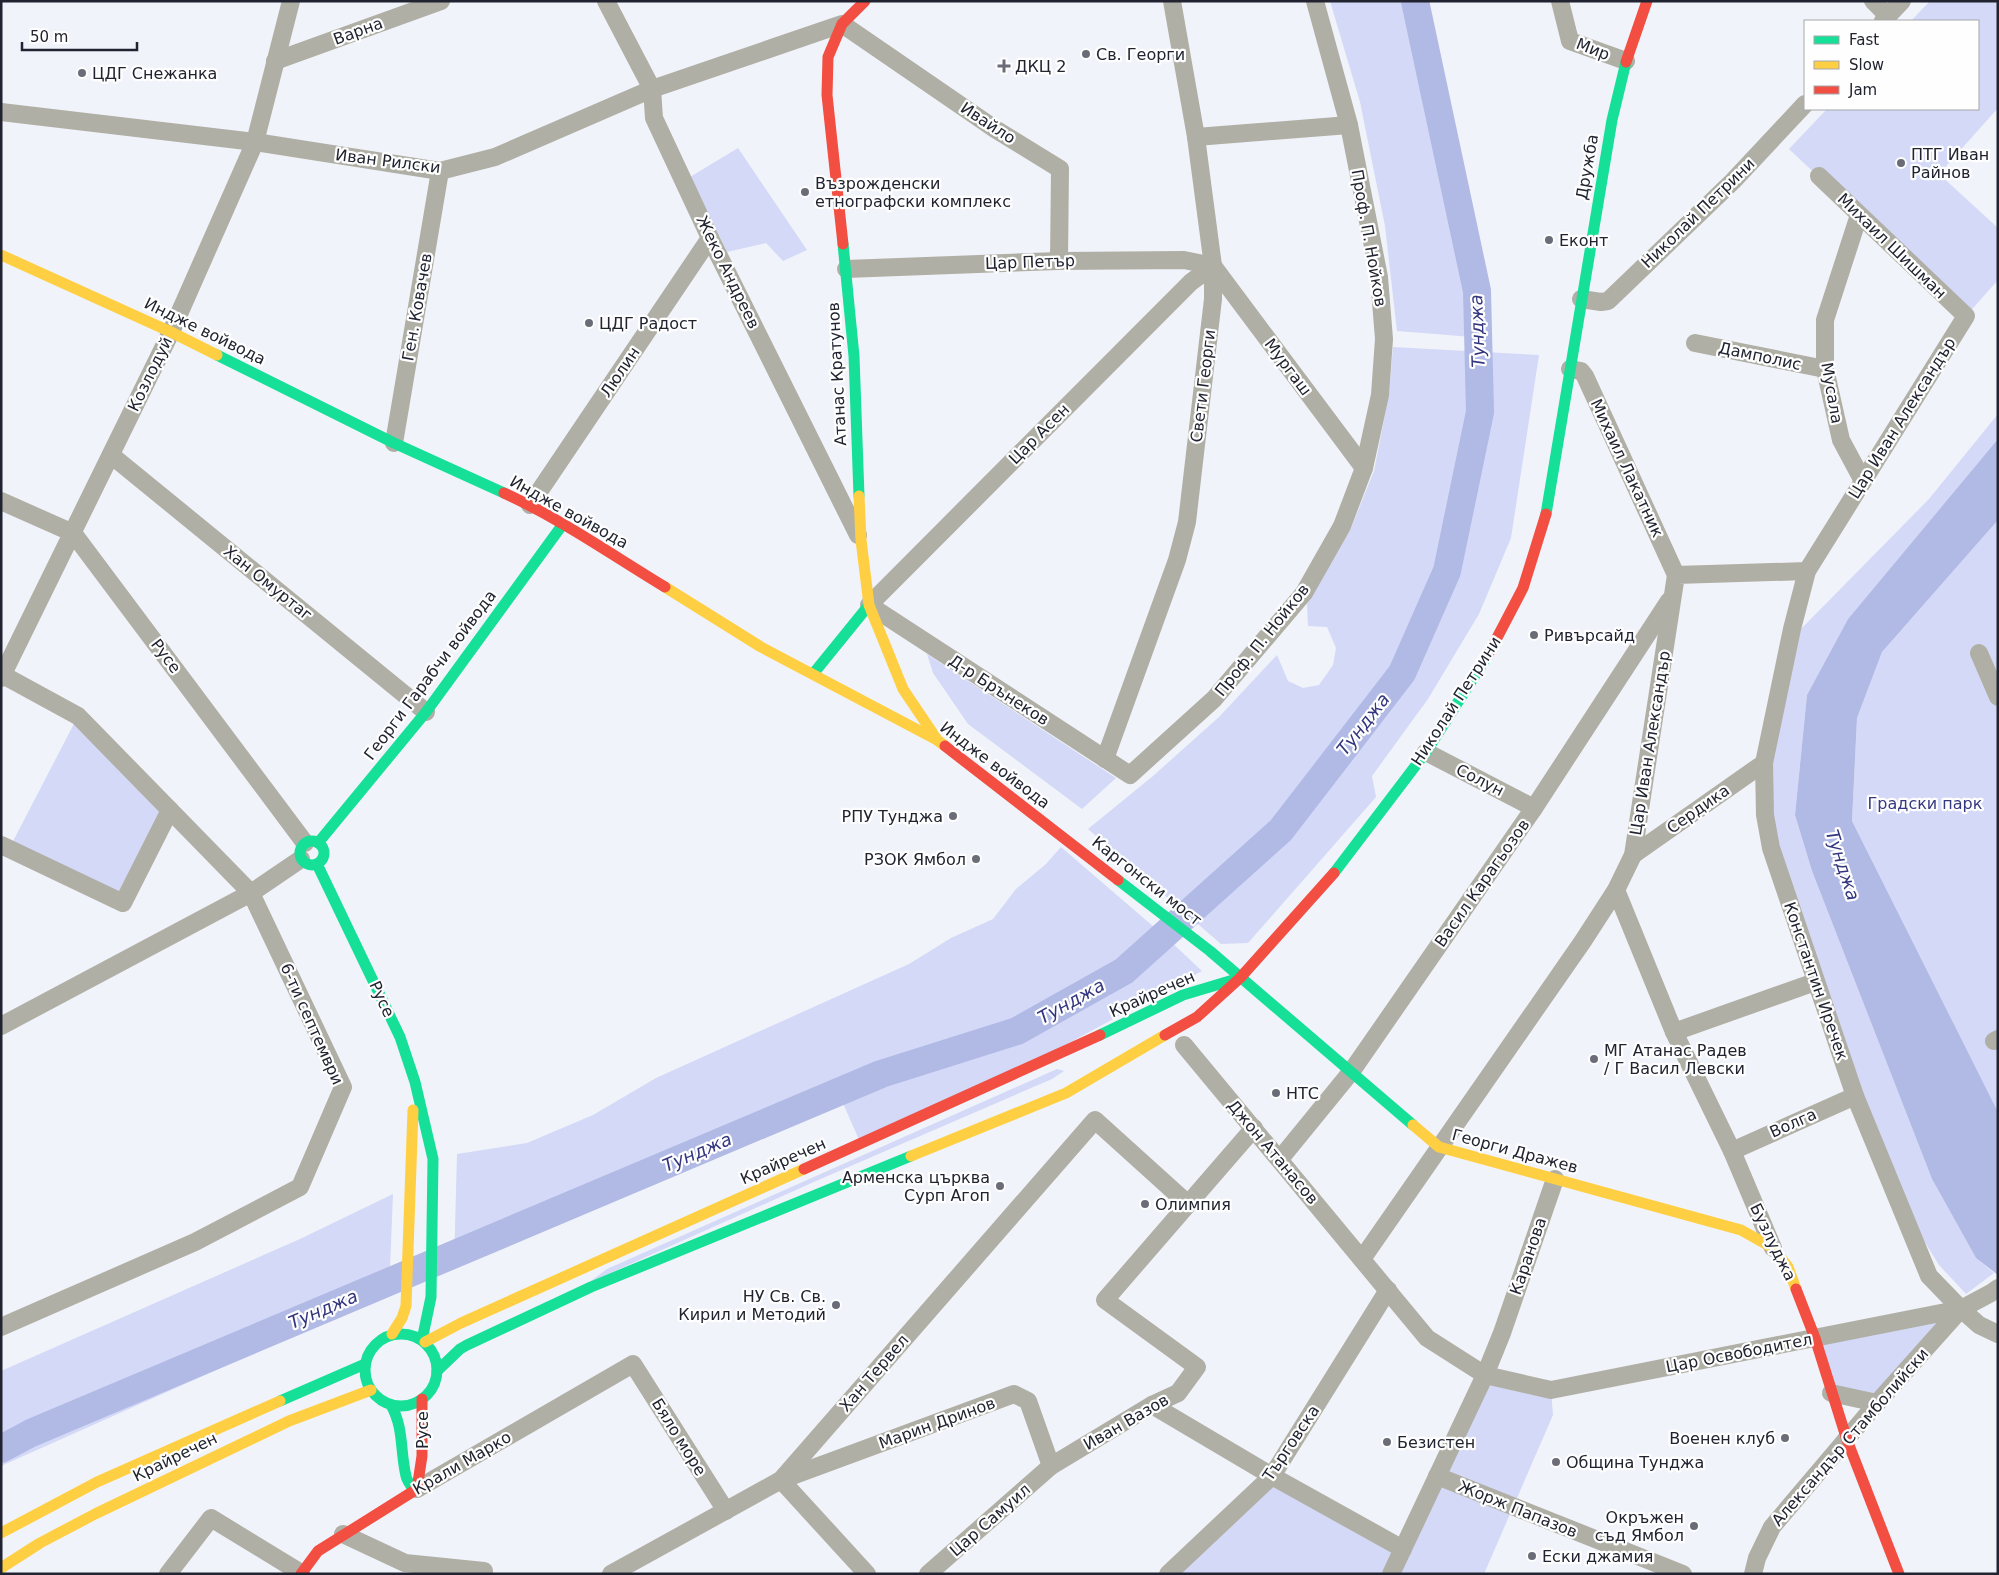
<svg xmlns="http://www.w3.org/2000/svg" width="1999" height="1575" viewBox="0 0 1999 1575" font-family="'DejaVu Sans',sans-serif">
<rect width="100%" height="100%" fill="#f1f3fa"/>
<g fill="#d3d9f7">
<path d="M 1330,1 L 1426,1 L 1485,287 L 1485,338 L 1397,331 L 1385,226 L 1360,102 Z"/>
<path d="M 1930,1 L 1998,1 L 1998,108 L 1939,174 L 1998,228 L 1998,280 L 1966,316 L 1789,149 L 1827,109 L 1978,109 L 1978,21 L 1911,21 Z"/>
<path d="M 738,148 L 807,250 L 783,261 L 766,243 L 727,252 L 690,177 Z"/>
<path d="M 1393,347 L 1539,355 L 1511,538 L 1479,614 L 1428,699 L 1372,776 L 1376,797 L 1248,943 L 1221,944 L 1088,829 L 1153,776 L 1219,717 L 1277,655 L 1288,681 L 1303,688 L 1319,685 L 1333,665 L 1336,648 L 1327,627 L 1308,626 L 1307,604 L 1351,528 L 1374,471 L 1389,394 Z"/>
<path d="M 1998,414 L 1998,439 L 1848,619 L 1807,695 L 1795,815 L 1812,871 L 1932,1179 L 1976,1258 L 1994,1273 L 1966,1294 L 1939,1265 L 1916,1228 L 1861,1096 L 1777,847 L 1769,774 L 1798,632 L 1929,499 Z"/>
<path d="M 1998,520 L 1998,1112 L 1852,821 L 1857,718 L 1882,652 Z"/>
<path d="M 927,654 L 1116,778 L 1082,809 L 968,724 L 933,673 Z"/>
<path d="M 78,716 L 170,810 L 123,903 L 9,849 Z"/>
<path d="M 1061,847 L 1169,940 L 1202,971 L 1030,1064 L 860,1142 L 842,1101 L 454,1265 L 457,1154 L 527,1143 L 593,1115 L 656,1078 L 909,964 L 951,938 L 993,919 L 1016,889 L 1046,864 Z"/>
<path d="M 1057,1069 L 1064,1071 L 1052,1079 L 816,1181 L 588,1283 L 607,1269 Z"/>
<path d="M 393,1194 L 389,1293 L 1,1466 L 1,1371 L 300,1239 Z"/>
<path d="M 1961,1309 L 1877,1403 L 1831,1393 L 1815,1338 Z"/>
<path d="M 1485,1375 L 1551,1390 L 1553,1415 L 1484,1574 L 1404,1574 L 1393,1570 L 1391,1574 L 1168,1574 L 1272,1476 L 1403,1549 Z"/>
</g>
<path fill="#b1b9e5" d="M 1998,439 L 1998,520 L 1882,652 L 1857,718 L 1852,821 L 1998,1112 L 1998,1275 L 1976,1258 L 1932,1179 L 1812,871 L 1795,815 L 1807,695 L 1848,619 Z"/>
<g fill="none" stroke-linecap="round" stroke-linejoin="round">
<path stroke="#b1b9e5" stroke-width="28" d="M 1,1449 L 31,1433 L 881,1074 L 1017,1031 L 1124,971 L 1281,830 L 1402,673 L 1447,571 L 1480,412 L 1477,291 L 1415,1"/>
<g stroke="#b0afa5" stroke-width="18">
<path d="M 606,1 L 652,89 L 654,118 L 710,238 L 858,535"/>
<path d="M 1560,1 L 1570,41 L 1626,61"/>
<path d="M 1873,1 L 1888,16"/>
<path d="M 1883,21 L 1902,1"/>
<path d="M 275,61 L 441,1"/>
<path d="M 1,112 L 255,142 L 440,171 L 495,157 L 652,89 L 842,24 L 995,129 L 1060,169 L 1059,261"/>
<path d="M 1196,137 L 1349,125"/>
<path d="M 1859,215 L 1825,320 L 1825,369 L 1841,440 L 1863,481"/>
<path d="M 1213,266 L 1191,282 L 869,605 L 1130,775 L 1214,699 L 1304,593 L 1342,526 L 1364,468 L 1380,395 L 1384,339 L 1379,277 L 1349,125 L 1315,1"/>
<path d="M 1213,266 L 1364,468"/>
<path d="M 846,269 L 1059,261 L 1184,260 L 1213,266"/>
<path d="M 1581,299 L 1601,302 L 1608,301 L 1733,181 L 1805,104"/>
<path d="M 1695,343 L 1825,369"/>
<path d="M 1570,369 L 1581,371 L 1585,376 L 1676,575"/>
<path d="M 394,443 L 440,171"/>
<path d="M 111,455 L 426,712"/>
<path d="M 1,501 L 73,533 L 305,843"/>
<path d="M 530,505 L 710,238"/>
<path d="M 1807,571 L 1792,629 L 1764,763 L 1765,815 L 1771,848 L 1855,1096 L 1929,1276 L 1961,1309 L 1979,1325 L 1998,1334"/>
<path d="M 1979,653 L 1998,697"/>
<path d="M 1,674 L 78,716 L 251,893 L 343,1087 L 300,1187 L 195,1242 L 1,1327"/>
<path d="M 1,678 L 171,332 L 255,142 L 291,1"/>
<path d="M 1426,752 L 1534,808"/>
<path d="M 1105,759 L 1177,560 L 1187,522 L 1213,299 L 1213,266 L 1196,137 L 1172,1"/>
<path d="M 1,845 L 123,903 L 170,810"/>
<path d="M 1633,855 L 1764,763"/>
<path d="M 1616,890 L 1674,1032 L 1732,1151 L 1773,1248"/>
<path d="M 1,1026 L 251,893 L 301,859"/>
<path d="M 1674,1032 L 1815,982"/>
<path d="M 1994,1041 L 1998,1039"/>
<path d="M 1184,1045 L 1427,1338 L 1485,1375 L 1551,1390 L 1961,1309 L 1991,1293 L 1998,1288"/>
<path d="M 1732,1151 L 1855,1096"/>
<path d="M 1280,1159 L 1351,1072 L 1534,808 L 1669,601"/>
<path d="M 1362,1259 L 1583,941 L 1616,890 L 1633,855 L 1676,575 L 1807,571 L 1966,316 L 1819,176"/>
<path d="M 1831,1393 L 1877,1403"/>
<path d="M 1152,1405 L 1272,1476 L 1403,1549"/>
<path d="M 1437,1476 L 1683,1574"/>
<path d="M 417,1489 L 633,1364 L 726,1511"/>
<path d="M 343,1534 L 405,1563 L 484,1571"/>
<path d="M 168,1574 L 211,1518 L 301,1573"/>
<path d="M 611,1574 L 781,1480 L 1095,1120 L 1188,1204"/>
<path d="M 867,1574 L 781,1480 L 1014,1394 L 1028,1401 L 1051,1466"/>
<path d="M 928,1574 L 1051,1466 L 1152,1405 L 1178,1393 L 1197,1367 L 1105,1300 L 1254,1128"/>
<path d="M 1168,1574 L 1272,1476 L 1388,1290"/>
<path d="M 1391,1574 L 1485,1375 L 1502,1333 L 1555,1179"/>
<path d="M 1753,1574 L 1757,1558 L 1772,1527 L 1877,1403 L 1961,1309"/>
</g>
<g stroke="#16e098" stroke-width="11">
<path d="M 843,244 L 854,356 L 859,496"/>
<path d="M 217,355 L 394,443 L 504,493"/>
<path d="M 1546,514 L 1612,120 L 1626,62"/>
<path d="M 813,674 L 869,605"/>
<circle cx="312" cy="853" r="12"/>
<path d="M 318,843 L 426,712 L 563,524"/>
<path d="M 317,864 L 400,1037 L 415,1082 L 433,1159 L 431,1297 L 422,1340"/>
<path d="M 1334,873 L 1426,752 L 1488,655"/>
<path d="M 1118,880 L 1210,951 L 1413,1125"/>
<path d="M 1100,1035 L 1183,995 L 1233,980"/>
<circle cx="401" cy="1370" r="36"/>
<path d="M 437,1371 L 460,1349 L 467,1345 L 591,1287 L 911,1156"/>
<path d="M 280,1401 L 365,1364"/>
<path d="M 391,1405 C 404,1428 400,1451 406,1476 C 407,1481 411,1486 414,1490"/>
</g>
<g stroke="#ffcf43" stroke-width="11">
<path d="M 1,255 L 171,332 L 217,355"/>
<path d="M 859,496 L 861,540 L 869,605 L 903,689 L 936,738"/>
<path d="M 665,587 L 761,647 L 937,740 L 945,746"/>
<path d="M 1413,1125 L 1439,1147 L 1741,1230 L 1773,1248 L 1788,1267 L 1796,1289"/>
<path d="M 911,1156 L 1066,1093 L 1165,1035"/>
<path d="M 392,1334 L 402,1318 L 406,1306 L 413,1110"/>
<path d="M 425,1342 L 461,1323 L 804,1169"/>
<path d="M 1,1533 L 97,1482 L 280,1401"/>
<path d="M 1,1568 L 40,1543 L 95,1514 L 289,1421 L 371,1390"/>
</g>
<g stroke="#f24e42" stroke-width="11">
<path d="M 1626,62 L 1647,1"/>
<path d="M 843,244 L 827,95 L 828,57 L 842,24 L 865,1"/>
<path d="M 504,493 C 561,519 612,555 665,587"/>
<path d="M 1488,655 L 1523,588 L 1546,514"/>
<path d="M 945,746 L 1118,880"/>
<path d="M 1165,1035 L 1197,1017 L 1240,978 L 1334,873"/>
<path d="M 804,1169 L 1100,1035"/>
<path d="M 1796,1289 L 1815,1338 L 1847,1440 L 1899,1574"/>
<path d="M 301,1574 L 318,1551 L 417,1489 L 422,1456 L 422,1399"/>
</g>
</g>
<g fill="#6a6c77" stroke="#fefefe" stroke-width="2">
<circle cx="1086" cy="54" r="5"/>
<path d="M1001.5 58.5h5v5h5v5h-5v5h-5v-5h-5v-5h5z"/>
<circle cx="82" cy="73" r="5"/>
<circle cx="1901" cy="163" r="5"/>
<circle cx="805" cy="192" r="5"/>
<circle cx="1549" cy="240" r="5"/>
<circle cx="589" cy="323" r="5"/>
<circle cx="1534" cy="635" r="5"/>
<circle cx="953" cy="816" r="5"/>
<circle cx="976" cy="859" r="5"/>
<circle cx="1594" cy="1059" r="5"/>
<circle cx="1276" cy="1093" r="5"/>
<circle cx="1000" cy="1186" r="5"/>
<circle cx="1145" cy="1204" r="5"/>
<circle cx="836" cy="1305" r="5"/>
<circle cx="1785" cy="1438" r="5"/>
<circle cx="1387" cy="1442" r="5"/>
<circle cx="1556" cy="1462" r="5"/>
<circle cx="1694" cy="1526" r="5"/>
<circle cx="1532" cy="1556" r="5"/>
</g>
<g text-anchor="middle" dominant-baseline="central" stroke-width="4.5" stroke-linejoin="round" paint-order="stroke">
<g font-size="16" fill="#212430" stroke="#fefefe">
<text transform="translate(358 31) rotate(-20)">Варна</text>
<text transform="translate(1593 49) rotate(21)">Мир</text>
<text transform="translate(988 123) rotate(33)">Ивайло</text>
<text transform="translate(388 161) rotate(7)">Иван Рилски</text>
<text transform="translate(1587 167) rotate(-80)">Дружба</text>
<text transform="translate(1698 213) rotate(-44)">Николай Петрини</text>
<text transform="translate(1369 238) rotate(80)">Проф. П. Нойков</text>
<text transform="translate(1892 246) rotate(44)">Михаил Шишман</text>
<text transform="translate(1030 262) rotate(-2)">Цар Петър</text>
<text transform="translate(728 272) rotate(64)">Жеко Андреев</text>
<text transform="translate(417 307) rotate(-80)">Ген. Ковачев</text>
<text transform="translate(205 331) rotate(26)">Индже войвода</text>
<text transform="translate(1760 356) rotate(12)">Дамполис</text>
<text transform="translate(1288 367) rotate(53)">Мургаш</text>
<text transform="translate(620 372) rotate(-56)">Люлин</text>
<text transform="translate(150 374) rotate(-64)">Козлодуй</text>
<text transform="translate(837 374) rotate(-93)">Атанас Кратунов</text>
<text transform="translate(1203 386) rotate(-83)">Свети Георги</text>
<text transform="translate(1832 393) rotate(80)">Мусала</text>
<text transform="translate(1902 418) rotate(-58)">Цар Иван Александър</text>
<text transform="translate(1039 434) rotate(-45)">Цар Асен</text>
<text transform="translate(1627 468) rotate(65)">Михаил Лакатник</text>
<text transform="translate(569 512) rotate(29)">Индже войвода</text>
<text transform="translate(268 583) rotate(39)">Хан Омуртаг</text>
<text transform="translate(1262 640) rotate(-51)">Проф. П. Нойков</text>
<text transform="translate(166 656) rotate(53)">Русе</text>
<text transform="translate(430 675) rotate(-53)">Георги Гарабчи войвода</text>
<text transform="translate(999 690) rotate(33)">Д-р Брънеков</text>
<text transform="translate(1456 701) rotate(-57)">Николай Петрини</text>
<text transform="translate(1650 743) rotate(-81)">Цар Иван Александър</text>
<text transform="translate(995 765) rotate(37)">Индже войвода</text>
<text transform="translate(1480 780) rotate(27)">Солун</text>
<text transform="translate(1698 809) rotate(-35)">Сердика</text>
<text transform="translate(1147 881) rotate(38)">Каргонски мост</text>
<text transform="translate(1482 883) rotate(-55)">Васил Карагьозов</text>
<text transform="translate(1816 981) rotate(71)">Константин Иречек</text>
<text transform="translate(1152 994) rotate(-24)">Крайречен</text>
<text transform="translate(382 999) rotate(65)">Русе</text>
<text transform="translate(312 1024) rotate(66)">6-ти септември</text>
<text transform="translate(1793 1123) rotate(-24)">Волга</text>
<text transform="translate(1515 1151) rotate(15)">Георги Дражев</text>
<text transform="translate(1273 1152) rotate(50)">Джон Атанасов</text>
<text transform="translate(783 1161) rotate(-24)">Крайречен</text>
<text transform="translate(1773 1242) rotate(64)">Бузлуджа</text>
<text transform="translate(1528 1256) rotate(-71)">Каранова</text>
<text transform="translate(1739 1353) rotate(-11)">Цар Освободител</text>
<text transform="translate(874 1373) rotate(-49)">Хан Тервел</text>
<text transform="translate(1126 1422) rotate(-30)">Иван Вазов</text>
<text transform="translate(937 1423) rotate(-20)">Марин Дринов</text>
<text transform="translate(422 1430) rotate(-90)">Русе</text>
<text transform="translate(679 1437) rotate(58)">Бяло море</text>
<text transform="translate(1850 1437) rotate(-49)">Александър Стамболийски</text>
<text transform="translate(1291 1443) rotate(-56)">Търговска</text>
<text transform="translate(175 1457) rotate(-26)">Крайречен</text>
<text transform="translate(462 1463) rotate(-30)">Крали Марко</text>
<text transform="translate(1518 1509) rotate(22)">Жорж Папазов</text>
<text transform="translate(990 1520) rotate(-41)">Цар Самуил</text>
</g>
<g font-size="16" fill="#212430" stroke="#fefefe" text-anchor="start">
<text x="1096" y="54">Св. Георги</text>
<text x="1015" y="66">ДКЦ 2</text>
<text x="92" y="73">ЦДГ Снежанка</text>
<text x="1911" y="154">ПТГ Иван<tspan x="1911" dy="18">Райнов</tspan></text>
<text x="815" y="183">Възрожденски<tspan x="815" dy="18">етнографски комплекс</tspan></text>
<text x="1559" y="240">Еконт</text>
<text x="599" y="323">ЦДГ Радост</text>
<text x="1544" y="635">Ривърсайд</text>
<text x="943" y="816" text-anchor="end">РПУ Тунджа</text>
<text x="966" y="859" text-anchor="end">РЗОК Ямбол</text>
<text x="1604" y="1050">МГ Атанас Радев<tspan x="1604" dy="18">/ Г Васил Левски</tspan></text>
<text x="1286" y="1093">НТС</text>
<text x="990" y="1177" text-anchor="end">Арменска църква<tspan x="990" dy="18">Сурп Агоп</tspan></text>
<text x="1155" y="1204">Олимпия</text>
<text x="826" y="1296" text-anchor="end">НУ Св. Св.<tspan x="826" dy="18">Кирил и Методий</tspan></text>
<text x="1775" y="1438" text-anchor="end">Военен клуб</text>
<text x="1397" y="1442">Безистен</text>
<text x="1566" y="1462">Община Тунджа</text>
<text x="1684" y="1517" text-anchor="end">Окръжен<tspan x="1684" dy="18">съд Ямбол</tspan></text>
<text x="1542" y="1556">Ески джамия</text>
</g>
<g font-size="16" fill="#353980" stroke="#fefefe">
<text x="1925" y="803">Градски парк</text>
</g>
<g font-size="18" font-style="italic" fill="#33367e" stroke="#fefefe">
<text transform="translate(1477 331) rotate(-92)">Тунджа</text>
<text transform="translate(1363 724) rotate(-52)">Тунджа</text>
<text transform="translate(1843 865) rotate(72)">Тунджа</text>
<text transform="translate(1071 1001) rotate(-29)">Тунджа</text>
<text transform="translate(697 1152) rotate(-23)">Тунджа</text>
<text transform="translate(323 1309) rotate(-23)">Тунджа</text>
</g>
</g>
<rect width="1999" height="1575" fill="none" stroke="#212430" stroke-width="5"/>
<rect x="1804" y="20" width="175" height="90" fill="#fefefe" stroke="#a6a7ac"/>
<rect x="1814" y="36" width="25" height="8" fill="#16e098" stroke="#a6a7ac"/>
<text x="1849" y="45" font-size="15" fill="#212430">Fast</text>
<rect x="1814" y="61" width="25" height="8" fill="#ffcf43" stroke="#a6a7ac"/>
<text x="1849" y="70" font-size="15" fill="#212430">Slow</text>
<rect x="1814" y="86" width="25" height="8" fill="#f24e42" stroke="#a6a7ac"/>
<text x="1849" y="95" font-size="15" fill="#212430">Jam</text>
<path d="M22 42v8h115v-8" fill="none" stroke="#212430" stroke-width="2.5"/>
<text x="30" y="42" font-size="15" fill="#212430" stroke="#fefefe" stroke-width="4" paint-order="stroke">50 m</text>
</svg>
